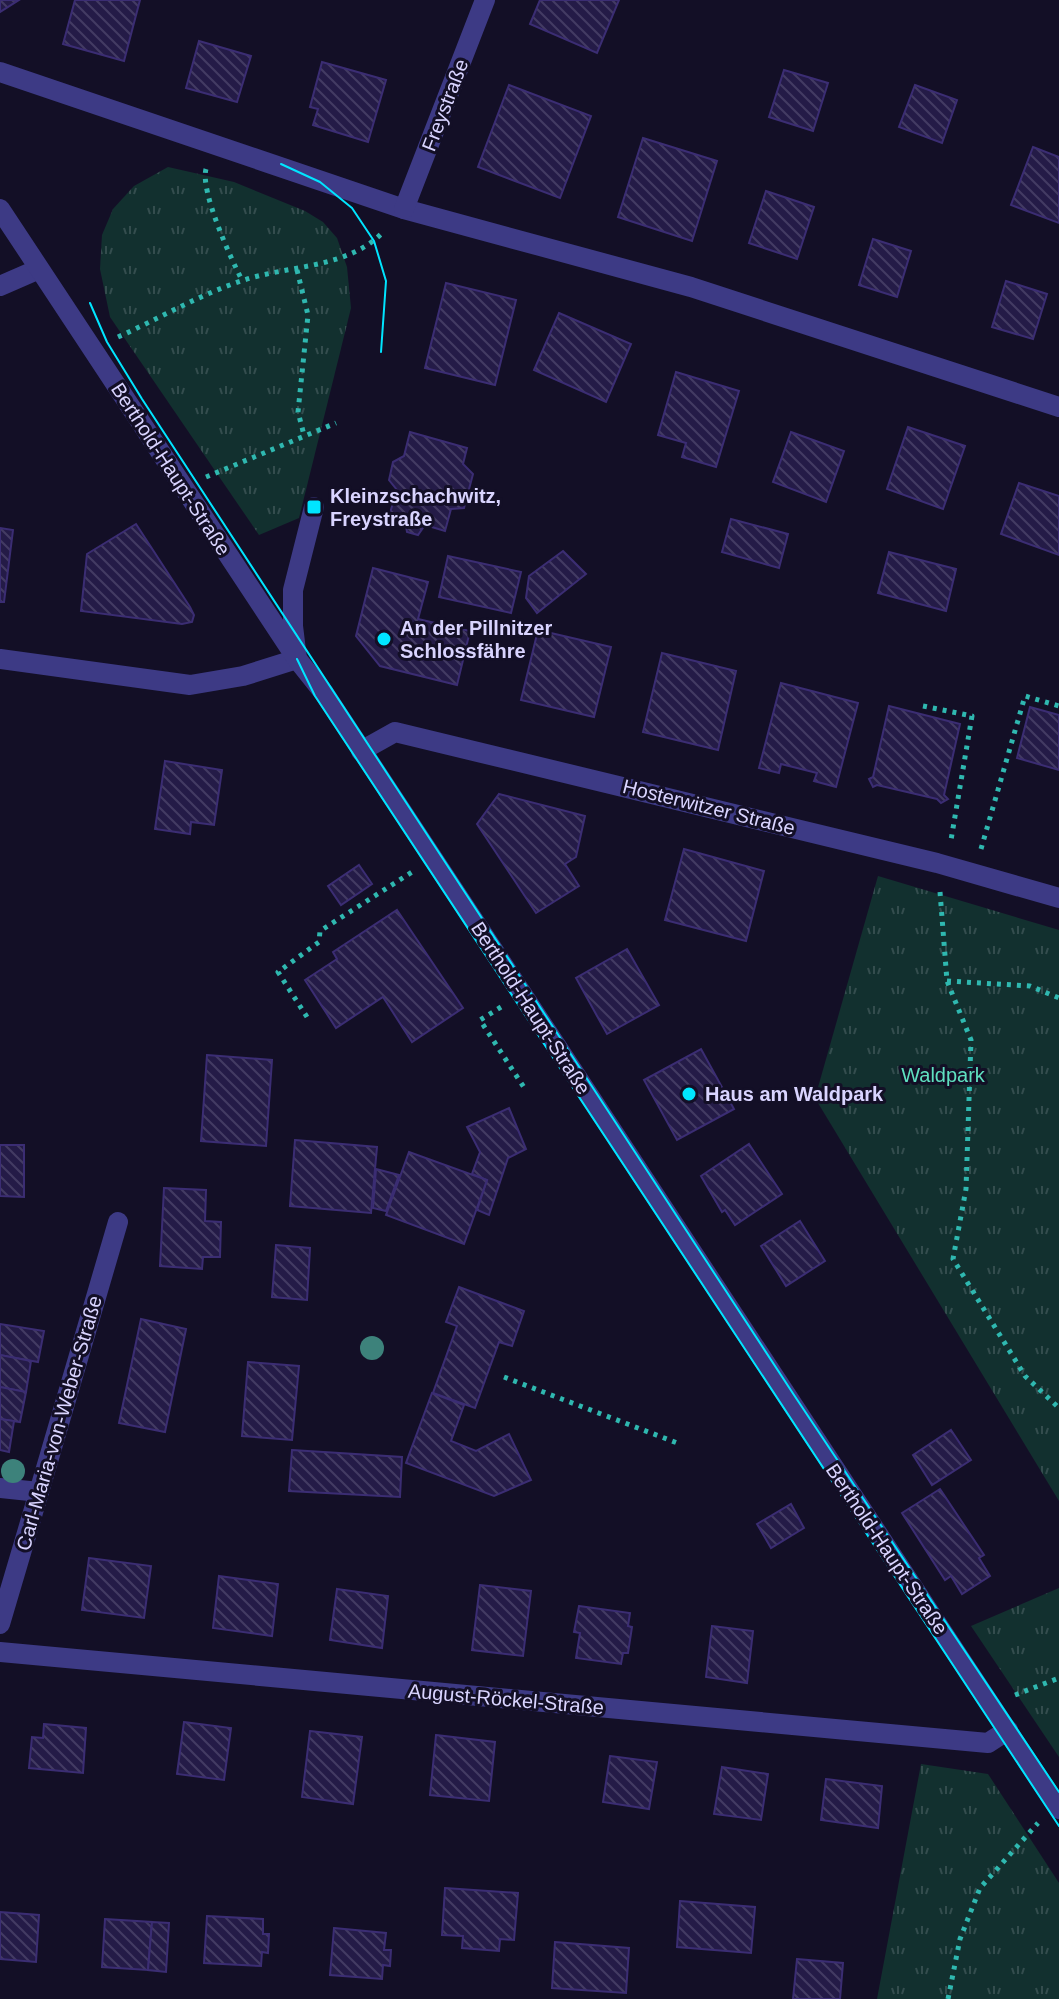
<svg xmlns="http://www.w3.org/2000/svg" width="1059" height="1999" viewBox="0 0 1059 1999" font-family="Arial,sans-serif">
<defs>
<pattern id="park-tufts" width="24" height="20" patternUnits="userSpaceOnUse" patternTransform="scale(2)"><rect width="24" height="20" fill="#12302f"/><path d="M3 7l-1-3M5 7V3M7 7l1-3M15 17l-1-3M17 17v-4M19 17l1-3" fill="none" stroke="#344d4e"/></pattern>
<pattern id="building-back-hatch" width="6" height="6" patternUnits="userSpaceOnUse" patternTransform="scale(2)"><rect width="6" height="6" fill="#241b47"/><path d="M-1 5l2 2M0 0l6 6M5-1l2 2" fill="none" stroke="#433b63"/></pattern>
</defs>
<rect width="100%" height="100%" fill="#130f26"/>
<g fill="url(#park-tufts)">
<path d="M 168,167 L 234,182 L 305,211 L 323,222 L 337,238 L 347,267 L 351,308 L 299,518 L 259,535 L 110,317 L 100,269 L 102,235 L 113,209 L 134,186 Z"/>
<path d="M 878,876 L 1059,930 L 1059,1501 L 815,1098 Z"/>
<path d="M 1059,1588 L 1059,1757 L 971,1626 Z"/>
<path d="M 921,1764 L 988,1774 L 1059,1883 L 1059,1999 L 877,1999 Z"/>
</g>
<g fill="url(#building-back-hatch)" stroke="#3b2d73" stroke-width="2">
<path d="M 0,0 L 19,0 L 0,12 Z"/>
<path d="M 75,0 L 140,0 L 124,61 L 63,44 Z"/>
<path d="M 540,0 L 619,0 L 597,53 L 530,24 Z"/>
<path d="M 199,41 L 251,56 L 237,102 L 186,88 Z"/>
<path d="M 322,62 L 386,80 L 368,142 L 313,125 L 318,109 L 310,107 Z"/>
<path d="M 784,70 L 828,83 L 813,131 L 769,117 Z"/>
<path d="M 509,85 L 591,116 L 560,198 L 478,167 Z"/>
<path d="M 915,85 L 957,100 L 942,143 L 899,127 Z"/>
<path d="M 643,138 L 717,161 L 692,241 L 618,217 Z"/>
<path d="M 1033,147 L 1059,157 L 1059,223 L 1011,205 Z"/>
<path d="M 766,191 L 814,207 L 797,259 L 749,243 Z"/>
<path d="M 873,239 L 911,251 L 897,297 L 859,285 Z"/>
<path d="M 1006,281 L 1047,294 L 1033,339 L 992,327 Z"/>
<path d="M 446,283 L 516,300 L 495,385 L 425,368 Z"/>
<path d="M 559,313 L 631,344 L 606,402 L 534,370 Z"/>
<path d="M 676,372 L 739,391 L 716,467 L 682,457 L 686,443 L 658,435 Z"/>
<path d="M 908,427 L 965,446 L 943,509 L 887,489 Z"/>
<path d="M 410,432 L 467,448 L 463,464 L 473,474 L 464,508 L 451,509 L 445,531 L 425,525 L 418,535 L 407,532 L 405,520 L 389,516 L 397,490 L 389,480 L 393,462 L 404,456 Z"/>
<path d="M 791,432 L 844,451 L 826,502 L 773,482 Z"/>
<path d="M 1019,483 L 1059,496 L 1059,555 L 1001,534 Z"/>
<path d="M 731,519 L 788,534 L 779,568 L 722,552 Z"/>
<path d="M 136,524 L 190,607 L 194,615 L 192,622 L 182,624 L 81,611 L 87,554 Z"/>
<path d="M 0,528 L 13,530 L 4,602 L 0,602 Z"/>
<path d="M 563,551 L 586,574 L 537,613 L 526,598 L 529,576 Z"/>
<path d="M 889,552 L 956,569 L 946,611 L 878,593 Z"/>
<path d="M 448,556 L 521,572 L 511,613 L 439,597 Z"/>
<path d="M 373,568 L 428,582 L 418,619 L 470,631 L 457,685 L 380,666 L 356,636 Z"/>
<path d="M 538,630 L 611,647 L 594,717 L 521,700 Z"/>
<path d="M 662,653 L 736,671 L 718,750 L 643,732 Z"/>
<path d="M 781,683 L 858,703 L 836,787 L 814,781 L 817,773 L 781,764 L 779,773 L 759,768 Z"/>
<path d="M 889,706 L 960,724 L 944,795 L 948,799 L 941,803 L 937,799 L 877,785 L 873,787 L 869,779 L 873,777 Z"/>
<path d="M 1030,707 L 1059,715 L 1059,770 L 1017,758 Z"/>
<path d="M 165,761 L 222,770 L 214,825 L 191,822 L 190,834 L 155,829 Z"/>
<path d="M 499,794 L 585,816 L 576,857 L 565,864 L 579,886 L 536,913 L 477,824 Z"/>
<path d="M 684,849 L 764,871 L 746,941 L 665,920 Z"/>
<path d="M 359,865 L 372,884 L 341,905 L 328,886 Z"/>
<path d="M 397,910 L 463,1008 L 412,1042 L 383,997 L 336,1028 L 305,980 L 337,959 L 333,952 Z"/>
<path d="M 627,949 L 659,1005 L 607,1034 L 576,978 Z"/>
<path d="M 701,1049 L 734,1109 L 677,1140 L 644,1080 Z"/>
<path d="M 207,1055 L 272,1060 L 266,1146 L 201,1141 Z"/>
<path d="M 509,1108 L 526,1149 L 508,1158 L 489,1215 L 477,1210 L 487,1180 L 472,1174 L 480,1152 L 467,1127 Z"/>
<path d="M 295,1140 L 377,1147 L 371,1213 L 290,1206 Z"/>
<path d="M 749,1144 L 782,1194 L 735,1225 L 725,1210 L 722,1212 L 701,1176 Z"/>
<path d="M 0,1145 L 24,1145 L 24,1197 L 0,1196 Z"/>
<path d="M 409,1152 L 487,1180 L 464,1244 L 386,1215 Z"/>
<path d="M 376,1169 L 399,1175 L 386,1211 L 373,1208 Z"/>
<path d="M 164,1188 L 206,1190 L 205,1221 L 221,1222 L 220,1257 L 203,1257 L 202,1269 L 160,1266 Z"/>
<path d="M 800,1221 L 825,1261 L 786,1286 L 761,1246 Z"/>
<path d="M 276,1245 L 310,1248 L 307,1300 L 272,1297 Z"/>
<path d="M 459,1287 L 524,1311 L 512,1346 L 499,1342 L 475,1408 L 433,1393 L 457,1326 L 446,1322 Z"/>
<path d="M 141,1319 L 186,1329 L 165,1432 L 119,1423 Z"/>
<path d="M 0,1324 L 44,1331 L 38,1362 L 0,1355 Z"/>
<path d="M 0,1355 L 31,1361 L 26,1392 L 0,1387 Z"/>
<path d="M 248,1362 L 299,1366 L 292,1440 L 242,1436 Z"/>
<path d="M 0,1387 L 26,1392 L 20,1422 L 0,1419 Z"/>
<path d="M 432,1393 L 464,1405 L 451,1441 L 476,1451 L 509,1434 L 531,1480 L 494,1496 L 406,1463 Z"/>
<path d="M 0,1419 L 14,1421 L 9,1452 L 0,1450 Z"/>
<path d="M 951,1430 L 971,1460 L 932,1485 L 913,1455 Z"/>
<path d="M 292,1450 L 402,1457 L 400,1497 L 289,1491 Z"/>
<path d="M 940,1489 L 984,1555 L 979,1558 L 990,1576 L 962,1594 L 951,1576 L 945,1580 L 902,1513 Z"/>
<path d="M 791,1504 L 804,1528 L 771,1548 L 757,1524 Z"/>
<path d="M 89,1558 L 151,1566 L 144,1618 L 82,1610 Z"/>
<path d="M 219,1576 L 278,1584 L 272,1636 L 213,1628 Z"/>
<path d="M 480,1585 L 531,1591 L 523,1656 L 472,1650 Z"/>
<path d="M 337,1589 L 388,1596 L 382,1648 L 330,1640 Z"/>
<path d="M 579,1606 L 630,1613 L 628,1626 L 632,1627 L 628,1653 L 623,1653 L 621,1664 L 576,1658 L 580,1633 L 574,1632 Z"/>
<path d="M 712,1626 L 753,1631 L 747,1683 L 706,1677 Z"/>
<path d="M 184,1722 L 231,1728 L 224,1780 L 177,1774 Z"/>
<path d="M 44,1724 L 86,1728 L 83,1773 L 29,1768 L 32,1737 L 43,1738 Z"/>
<path d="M 310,1731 L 362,1737 L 353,1804 L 302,1797 Z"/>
<path d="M 436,1735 L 495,1742 L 489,1801 L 430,1795 Z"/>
<path d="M 610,1756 L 657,1762 L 649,1809 L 603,1802 Z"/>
<path d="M 722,1767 L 768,1774 L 761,1820 L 714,1814 Z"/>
<path d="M 826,1779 L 882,1786 L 878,1828 L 821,1820 Z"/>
<path d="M 445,1888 L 518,1893 L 514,1940 L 500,1939 L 499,1951 L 462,1948 L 463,1936 L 442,1935 Z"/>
<path d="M 680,1901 L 755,1907 L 751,1953 L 677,1947 Z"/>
<path d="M 0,1912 L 39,1915 L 36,1962 L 0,1959 Z"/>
<path d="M 207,1916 L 263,1919 L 263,1934 L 269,1934 L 268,1953 L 262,1952 L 261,1966 L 204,1963 Z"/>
<path d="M 105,1919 L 152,1922 L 148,1970 L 102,1967 Z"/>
<path d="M 152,1922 L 169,1923 L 166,1972 L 148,1970 Z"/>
<path d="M 334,1928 L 386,1933 L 384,1950 L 391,1950 L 390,1966 L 383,1965 L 382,1979 L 330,1975 Z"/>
<path d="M 555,1942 L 629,1948 L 626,1993 L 552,1988 Z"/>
<path d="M 797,1959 L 843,1963 L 840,1999 L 793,1999 Z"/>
</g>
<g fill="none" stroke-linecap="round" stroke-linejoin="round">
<g stroke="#2fb8b0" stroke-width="5" stroke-dasharray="4 6" stroke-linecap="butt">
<path d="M 206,169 C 200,191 231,259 242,280"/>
<path d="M 297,270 L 308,315 L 298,412 L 304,435"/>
<path d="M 118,337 C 158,319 199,295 241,281 C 287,265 349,269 384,231"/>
<path d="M 206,477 L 336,423"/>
<path d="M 923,706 L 972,716 L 951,840"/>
<path d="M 981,849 L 1025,696 L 1059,706"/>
<path d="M 940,892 L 947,981 L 971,1040 L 966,1189 L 953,1259 L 1025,1376 L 1059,1408"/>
<path d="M 947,981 L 1030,986 L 1059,998"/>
<path d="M 501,1007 L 480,1020 L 525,1089"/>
<path d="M 307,1017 L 278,972 L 319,942 L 320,931 L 412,872"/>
<path d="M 504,1377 L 680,1444"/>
<path d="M 1015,1695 L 1059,1678"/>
<path d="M 948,1999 L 960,1939 L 980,1888 L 1038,1823"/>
</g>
<g stroke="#3d3a85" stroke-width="20">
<path d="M 297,659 L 293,626 L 293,590 L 314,507"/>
<path d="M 39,1492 L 118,1222"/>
</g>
<g stroke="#3d3a85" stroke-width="20">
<path d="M 0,72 L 404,209 L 691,287 L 1059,407"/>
<path d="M 404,209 L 485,0"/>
<path d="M 0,286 L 39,269"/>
<path d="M 0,659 L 190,685 L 243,676 L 297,659"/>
<path d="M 361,751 L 395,732 L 937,863 L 1059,898"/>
<path d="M 0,1488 L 39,1492 L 0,1624"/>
<path d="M 0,1652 L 988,1743 L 1008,1730"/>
</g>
<path stroke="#3d3a85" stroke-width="20" d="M 0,209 L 297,659 L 324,693 L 1059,1809"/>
<g stroke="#00e5ff" stroke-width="2">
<path d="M 281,164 L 320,182 L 352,208 L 374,241 L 386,281 L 381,352"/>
<path d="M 90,303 L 107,342 L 142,399 L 794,1395 L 1059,1792"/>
<path d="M 297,659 L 315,696 L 1059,1826"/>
</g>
</g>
<g fill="#3d827b">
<circle cx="372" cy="1348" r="12"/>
<circle cx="13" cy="1471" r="12"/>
</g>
<g fill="#00e5ff" stroke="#130f26" stroke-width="3">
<rect x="306" y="499" width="16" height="16" rx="4"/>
<circle cx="384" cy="639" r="8"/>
<circle cx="689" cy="1094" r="8"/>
</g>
<g text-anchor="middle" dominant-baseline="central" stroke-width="6" stroke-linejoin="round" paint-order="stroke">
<g font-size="20" fill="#d9d4ff" stroke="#130f26">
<text transform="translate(445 105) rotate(-69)">Freystraße</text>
<text transform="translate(171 469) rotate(57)">Berthold-Haupt-Straße</text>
<text transform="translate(709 807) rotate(14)">Hosterwitzer Straße</text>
<text transform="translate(531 1008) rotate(57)">Berthold-Haupt-Straße</text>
<text transform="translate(59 1423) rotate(-74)">Carl-Maria-von-Weber-Straße</text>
<text transform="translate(887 1549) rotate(56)">Berthold-Haupt-Straße</text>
<text transform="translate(506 1699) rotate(5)">August-Röckel-Straße</text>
</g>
<g font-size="20" font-weight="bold" fill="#d9d4ff" stroke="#130f26" text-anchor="start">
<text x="330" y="496">Kleinzschachwitz,<tspan x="330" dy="23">Freystraße</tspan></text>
<text x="400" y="628">An der Pillnitzer<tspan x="400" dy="23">Schlossfähre</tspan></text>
<text x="705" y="1094">Haus am Waldpark</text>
</g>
<g font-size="20" fill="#5fe0c0" stroke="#130f26">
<text x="943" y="1075">Waldpark</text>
</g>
</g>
</svg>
